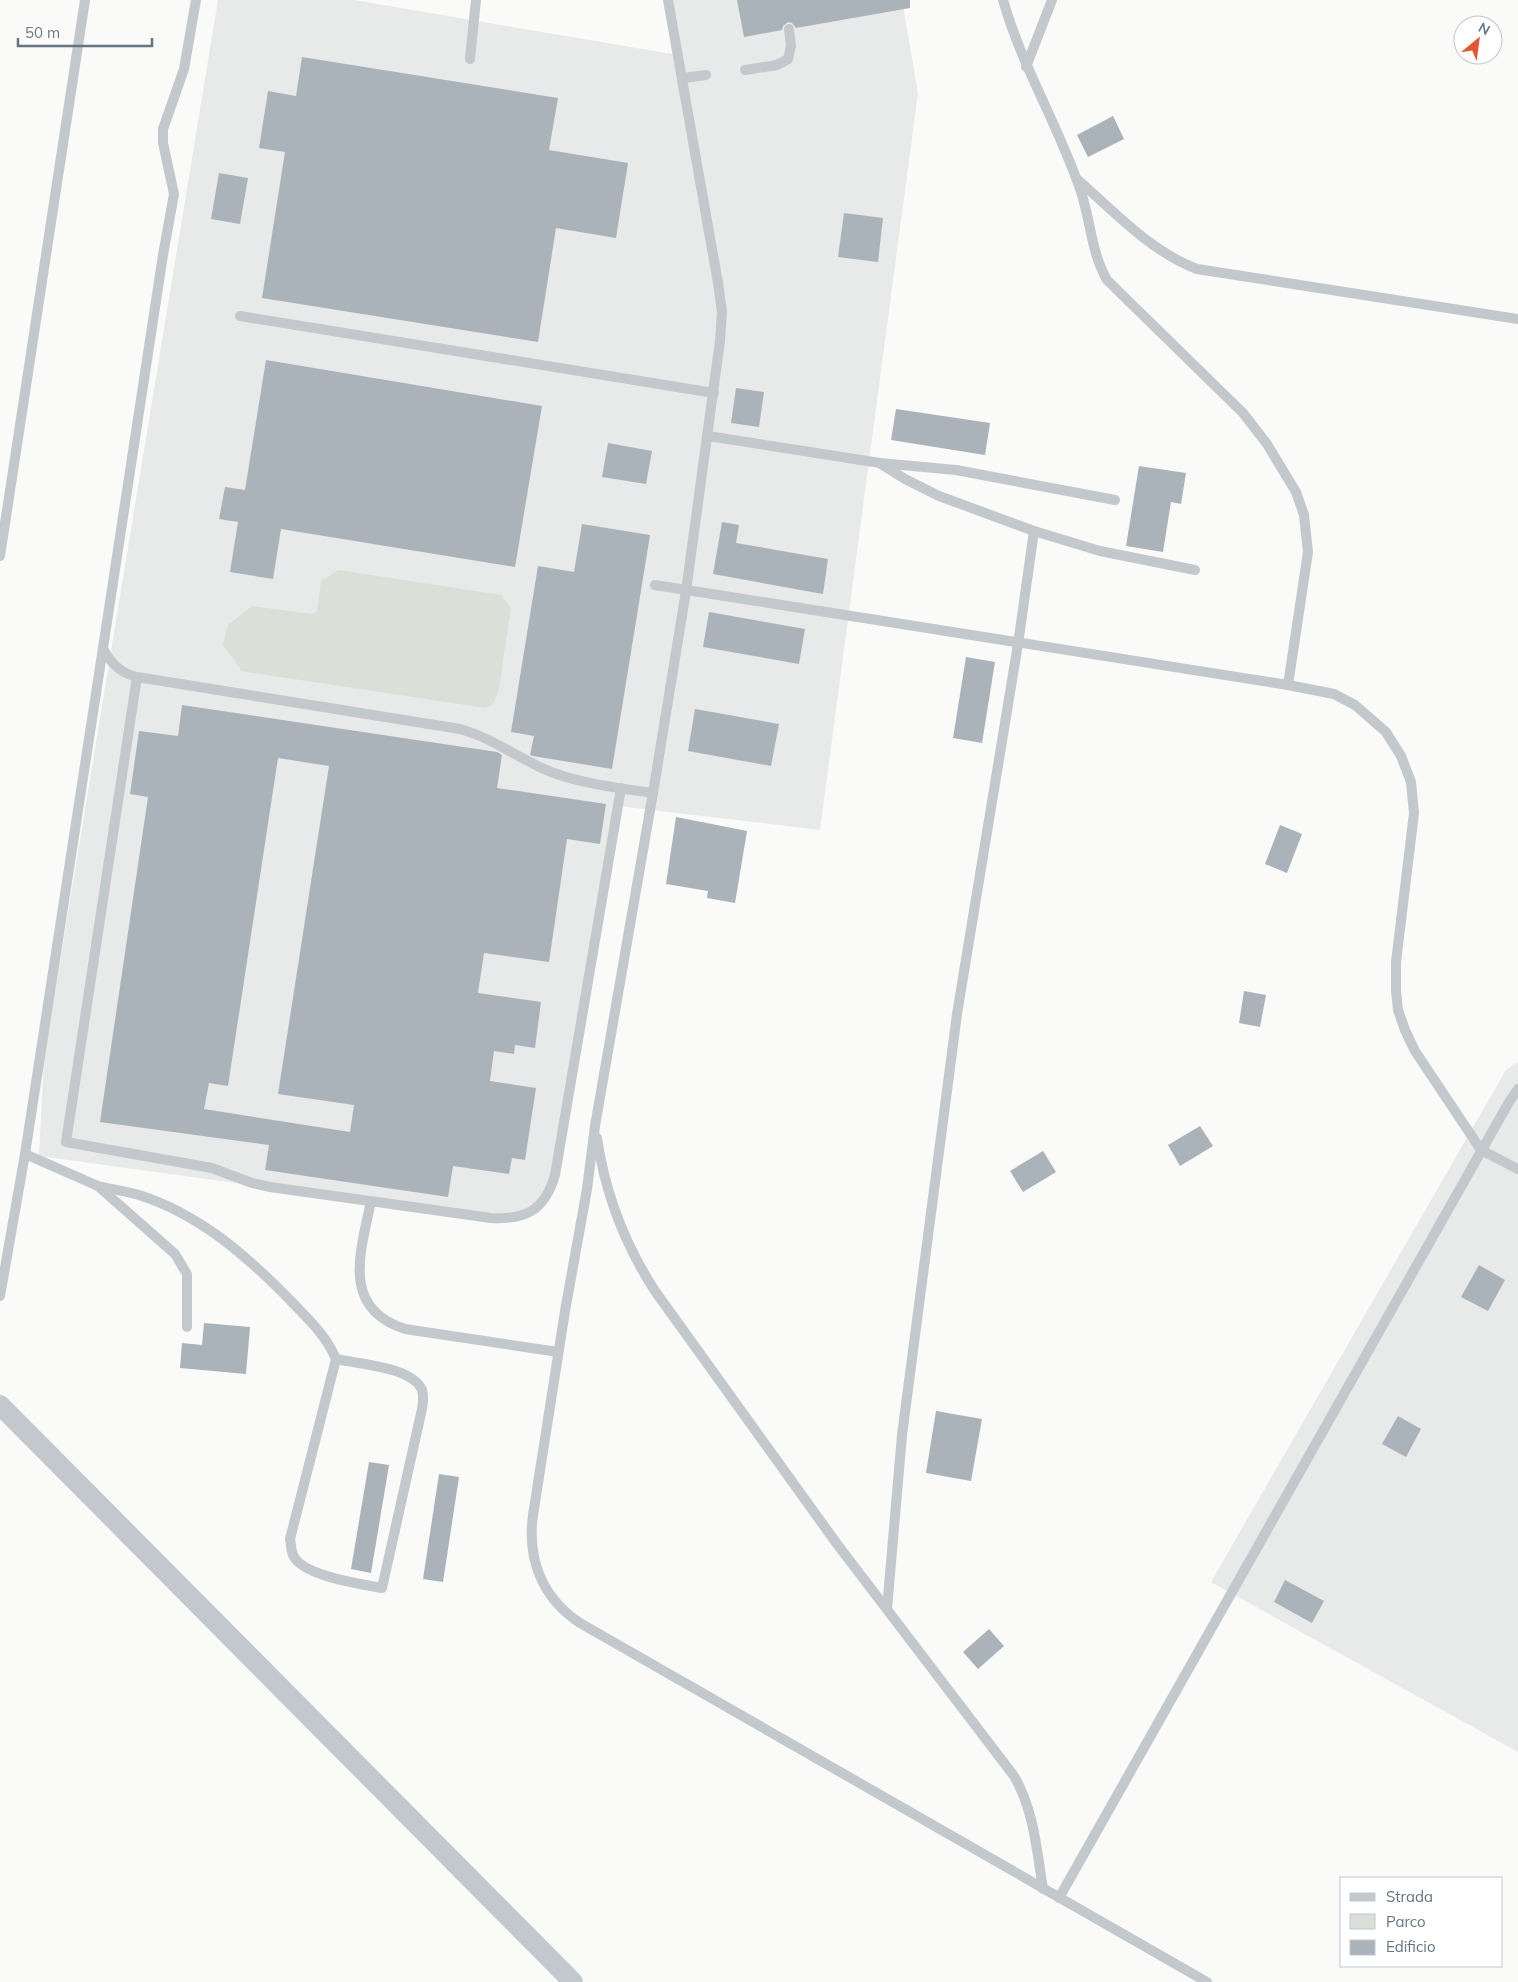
<svg xmlns="http://www.w3.org/2000/svg" width="1518" height="1982" viewBox="0 0 1518 1982" font-family="Mulish,sans-serif">
<rect width="100%" height="100%" fill="#fafaf8"/>
<g fill="#e8e9e9">
<path d="M 218,0 L 354,0 L 678,55 L 668,0 L 902,0 L 918,93 L 820,830 L 618,806 L 555,1175 L 535,1209 L 491,1218 L 39,1156 L 44,1059 Z"/>
<path d="M 1518,1062 L 1518,1752 L 1211,1582 L 1506,1070 Z"/>
</g>
<path fill="#dadfd7" d="M 338,570 L 501,595 L 511,608 L 498,694 L 492,705 L 486,708 L 240,671 L 240,668 L 223,645 L 228,625 L 252,606 L 312,614 L 317,611 L 321,581 Z"/>
<g fill="#aab3b9" fill-rule="evenodd">
<path d="M 737,0 L 910,0 L 910,8 L 796,28 L 792,23 L 788,22 L 783,26 L 782,30 L 744,37 Z"/>
<path d="M 302,57 L 558,98 L 549,150 L 628,163 L 616,238 L 556,228 L 538,342 L 262,298 L 285,152 L 259,148 L 268,91 L 296,96 Z"/>
<path d="M 1113,116 L 1124,139 L 1088,157 L 1077,135 Z"/>
<path d="M 219,173 L 248,178 L 240,224 L 211,219 Z"/>
<path d="M 844,213 L 883,218 L 878,262 L 838,257 Z"/>
<path d="M 266,360 L 542,406 L 515,567 L 281,529 L 273,579 L 230,572 L 238,522 L 219,519 L 225,487 L 245,490 Z"/>
<path d="M 736,388 L 764,392 L 759,427 L 731,423 Z"/>
<path d="M 896,409 L 990,423 L 985,455 L 891,440 Z"/>
<path d="M 608,443 L 652,451 L 646,484 L 602,477 Z"/>
<path d="M 1139,466 L 1186,473 L 1181,504 L 1171,502 L 1163,552 L 1126,546 Z"/>
<path d="M 722,522 L 739,525 L 736,543 L 828,559 L 823,594 L 713,574 Z"/>
<path d="M 582,524 L 650,535 L 612,769 L 533,756 L 530,755 L 534,736 L 511,732 L 538,566 L 574,572 Z"/>
<path d="M 709,612 L 805,629 L 799,664 L 703,647 Z"/>
<path d="M 966,657 L 995,662 L 982,743 L 953,738 Z"/>
<path d="M 182,705 L 497,752 L 502,755 L 497,788 L 606,804 L 600,844 L 567,839 L 549,962 L 484,953 L 478,993 L 541,1002 L 535,1048 L 515,1045 L 514,1054 L 494,1051 L 490,1081 L 536,1088 L 525,1160 L 512,1158 L 509,1174 L 453,1166 L 448,1197 L 265,1170 L 269,1145 L 100,1122 L 148,797 L 130,794 L 139,731 L 178,736 ZM 278,758 L 329,766 L 278,1094 L 354,1105 L 350,1132 L 204,1109 L 209,1083 L 228,1086 Z"/>
<path d="M 695,709 L 779,724 L 771,766 L 688,751 Z"/>
<path d="M 676,817 L 747,831 L 735,903 L 707,898 L 708,891 L 666,884 Z"/>
<path d="M 1280,825 L 1302,834 L 1287,873 L 1265,864 Z"/>
<path d="M 1244,991 L 1266,995 L 1260,1027 L 1239,1023 Z"/>
<path d="M 1200,1126 L 1213,1146 L 1180,1166 L 1168,1145 Z"/>
<path d="M 1043,1151 L 1056,1172 L 1023,1192 L 1010,1171 Z"/>
<path d="M 1479,1265 L 1505,1280 L 1488,1311 L 1461,1297 Z"/>
<path d="M 204,1323 L 250,1327 L 246,1374 L 180,1368 L 182,1343 L 202,1345 Z"/>
<path d="M 936,1411 L 982,1419 L 971,1481 L 926,1473 Z"/>
<path d="M 1398,1416 L 1421,1429 L 1406,1457 L 1382,1444 Z"/>
<path d="M 369,1462 L 389,1465 L 371,1573 L 351,1569 Z"/>
<path d="M 439,1474 L 459,1477 L 443,1582 L 423,1579 Z"/>
<path d="M 1285,1580 L 1324,1601 L 1312,1623 L 1274,1602 Z"/>
<path d="M 989,1629 L 1004,1646 L 978,1669 L 963,1652 Z"/>
</g>
<g fill="none" stroke-linecap="round" stroke-linejoin="round">
<g stroke="#c3c8cc" stroke-width="10">
<path d="M 196,0 L 184,69 L 163,129 L 163,143 L 174,194 L 163,255 L 103,648 C 110,663 120,673 137,677 L 460,729 C 493,738 519,759 551,772 C 583,784 619,788 653,793"/>
<path d="M 668,0 L 718,283 L 722,312 L 720,341 L 686,591 L 653,793 L 595,1126 L 587,1189 L 565,1311 L 533,1515 C 527,1559 542,1598 580,1623 L 1207,1982"/>
<path d="M 470,59 L 476,0"/>
<path d="M 1026,67 L 1052,0"/>
<path d="M 745,70 L 777,65 L 788,59 L 791,46 L 789,29"/>
<path d="M 683,78 L 706,75"/>
<path d="M 1078,180 C 1116,213 1150,251 1197,269 L 1518,319"/>
<path d="M 240,316 L 714,393"/>
<path d="M 708,436 L 880,463 L 956,470 L 1115,500"/>
<path d="M 881,464 L 905,479 L 939,496 L 1034,531 L 1100,551 L 1195,570"/>
<path d="M 0,556 L 85,0"/>
<path d="M 655,585 L 1288,685 L 1308,552 L 1304,515 L 1296,492 L 1267,444 L 1243,413 L 1107,280 C 1091,252 1091,222 1081,192 C 1059,126 1022,67 1003,0"/>
<path d="M 137,677 L 66,1142 L 212,1168 L 252,1183 L 270,1187 L 491,1218 C 526,1220 545,1210 555,1175 L 621,788"/>
<path d="M 1288,685 L 1334,694 L 1355,705 L 1386,732 L 1401,756 L 1411,782 L 1414,813 L 1396,962 L 1396,991 L 1398,1010 L 1405,1030 L 1415,1051 L 1481,1150 L 1518,1169"/>
<path d="M 597,1138 C 605,1192 625,1245 655,1291 L 837,1544 L 1014,1776 C 1034,1810 1037,1852 1043,1889"/>
<path d="M 25,1154 L 98,1186 L 175,1254 L 187,1274 L 187,1327"/>
<path d="M 98,1186 C 111,1189 125,1191 139,1195 C 199,1214 247,1256 290,1300 C 308,1319 326,1335 336,1359 L 290,1539 C 291,1544 291,1550 293,1555 C 302,1576 361,1584 382,1588 L 422,1409 C 423,1403 424,1396 422,1390 C 412,1367 359,1364 336,1359"/>
<path d="M 371,1201 C 361,1251 340,1308 405,1329 L 558,1352"/>
<path d="M 0,1296 L 25,1154 L 103,648"/>
<path d="M 887,1609 L 902,1435 L 957,1014 L 1018,644 L 1034,531"/>
<path d="M 1059,1898 L 1509,1102 L 1518,1089"/>
</g>
<path stroke="#c3c8cc" stroke-width="20" d="M 0,1405 L 573,1982"/>
</g>
<rect x="1340" y="1877" width="162" height="90" fill="#ffffff" stroke="#c1c8cd"/>
<rect x="1350" y="1893" width="25" height="8" fill="#c3c8cc" stroke="#c1c8cd"/>
<text x="1386" y="1902" font-size="15" fill="#657683">Strada</text>
<rect x="1350" y="1914" width="25" height="15" fill="#dadfd7" stroke="#c1c8cd"/>
<text x="1386" y="1927" font-size="15" fill="#657683">Parco</text>
<rect x="1350" y="1940" width="25" height="15" fill="#aab3b9" stroke="#c1c8cd"/>
<text x="1386" y="1952" font-size="15" fill="#657683">Edificio</text>
<g transform="translate(1478 40) rotate(29)"><circle r="24" fill="#ffffff" stroke="#c1c8cd"/>
<path d="M0-4L9 19L0 12L-9 19Z" fill="#e4572e"/>
<text y="-8" font-size="14" font-weight="bold" text-anchor="middle" fill="#657683">N</text>
</g>
<path d="M18 38v8h134v-8" fill="none" stroke="#657683" stroke-width="2.5"/>
<text x="25" y="38" font-size="15" fill="#657683" stroke="#ffffff" stroke-width="4" paint-order="stroke">50 m</text>
</svg>
